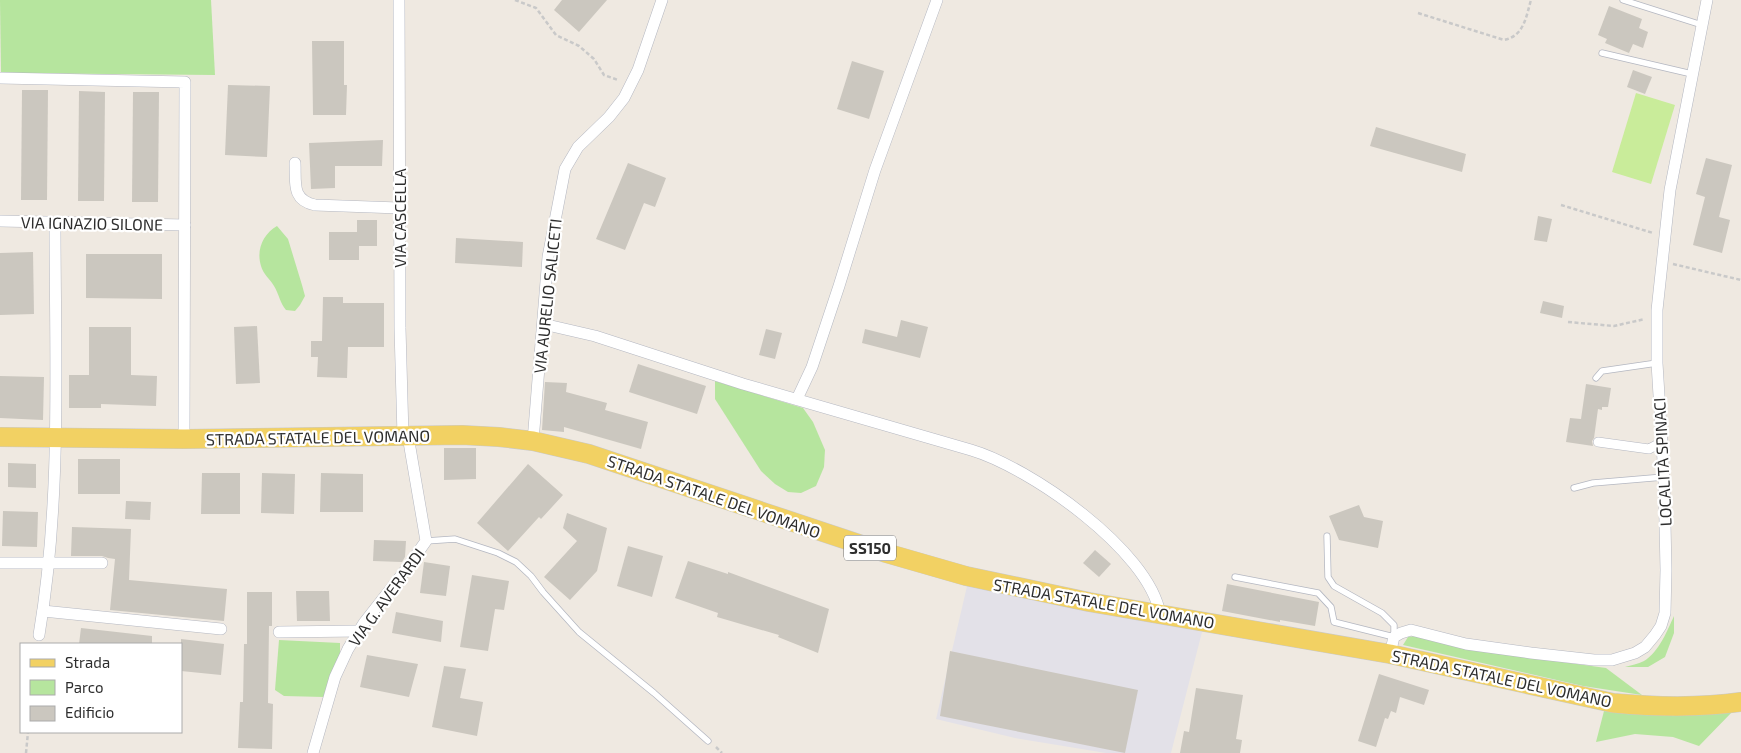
<svg xmlns="http://www.w3.org/2000/svg" width="1741" height="753" viewBox="0 0 1741 753" font-family="'Exo 2',sans-serif">
<rect width="100%" height="100%" fill="#efe9e1"/>
<path fill="#e3e1e8" d="M 968,582 L 1202,632 L 1171,753 L 1106,753 L 1015,738 L 936,719 Z"/>
<g fill="#b6e59e">
<path d="M 0,0 L 211,0 L 215,75 L 1,73 Z"/>
<path d="M 277,226 L 288,239 L 302,285 L 305,296 L 300,305 L 295,311 L 286,310 C 280,303 279,294 274,286 C 270,279 263,274 261,266 C 256,250 263,234 277,226 Z"/>
<path d="M 715,381 L 803,408 L 813,422 L 825,450 L 824,467 L 816,486 L 801,493 L 788,492 L 775,484 L 761,471 L 715,399 Z"/>
<path d="M 1674,616 L 1674,633 L 1665,657 L 1648,667 L 1625,667 C 1631,665 1638,664 1644,661 C 1659,652 1667,631 1674,616 Z"/>
<path d="M 1415,636 L 1483,651 L 1606,668 L 1642,695 L 1583,686 L 1403,645 L 1408,637 Z"/>
<path d="M 279,640 L 340,643 L 340,657 L 324,697 L 284,696 L 275,690 Z"/>
<path d="M 1604,711 L 1652,715 L 1733,711 L 1699,746 L 1673,737 L 1635,734 L 1596,742 Z"/>
</g>
<path fill="#c9ec9a" d="M 1636,93 L 1675,105 L 1651,184 L 1612,172 Z"/>
<g fill="#cbc7bf">
<path d="M 562,0 L 607,0 L 579,32 L 554,10 Z"/>
<path d="M 1609,6 L 1642,19 L 1639,28 L 1648,32 L 1643,48 L 1633,44 L 1629,53 L 1605,43 L 1607,39 L 1598,35 Z"/>
<path d="M 312,41 L 344,41 L 344,85 L 347,85 L 346,115 L 313,115 Z"/>
<path d="M 852,61 L 884,71 L 869,119 L 837,109 Z"/>
<path d="M 1633,70 L 1652,77 L 1645,94 L 1627,87 Z"/>
<path d="M 228,85 L 270,86 L 267,157 L 225,155 Z"/>
<path d="M 22,90 L 48,90 L 47,200 L 21,200 Z"/>
<path d="M 79,91 L 105,92 L 104,201 L 78,201 Z"/>
<path d="M 133,92 L 159,92 L 158,202 L 132,202 Z"/>
<path d="M 1376,127 L 1466,154 L 1462,172 L 1370,146 Z"/>
<path d="M 383,140 L 382,166 L 335,166 L 335,188 L 311,189 L 309,143 Z"/>
<path d="M 1706,158 L 1732,165 L 1719,217 L 1730,220 L 1722,253 L 1693,245 L 1705,197 L 1696,194 Z"/>
<path d="M 628,163 L 666,178 L 655,207 L 644,203 L 625,250 L 596,239 Z"/>
<path d="M 1538,216 L 1552,219 L 1547,242 L 1534,240 Z"/>
<path d="M 357,220 L 377,220 L 377,246 L 359,246 L 359,260 L 329,260 L 329,232 L 357,232 Z"/>
<path d="M 456,238 L 523,242 L 522,267 L 455,263 Z"/>
<path d="M 33,252 L 34,314 L 0,315 L 0,253 Z"/>
<path d="M 86,254 L 162,254 L 162,299 L 86,298 Z"/>
<path d="M 323,297 L 343,297 L 343,303 L 384,303 L 384,347 L 348,347 L 347,378 L 317,377 L 318,357 L 311,357 L 311,341 L 322,341 Z"/>
<path d="M 1543,301 L 1564,306 L 1562,318 L 1540,313 Z"/>
<path d="M 901,320 L 928,327 L 920,358 L 862,343 L 865,329 L 897,337 Z"/>
<path d="M 257,326 L 260,383 L 236,384 L 234,327 Z"/>
<path d="M 89,327 L 131,327 L 131,375 L 157,376 L 156,406 L 101,404 L 101,408 L 69,408 L 69,375 L 89,375 Z"/>
<path d="M 766,329 L 782,333 L 775,359 L 759,355 Z"/>
<path d="M 638,364 L 706,386 L 697,414 L 629,392 Z"/>
<path d="M 0,376 L 44,377 L 43,420 L 0,418 Z"/>
<path d="M 545,382 L 567,383 L 566,392 L 607,403 L 605,410 L 648,422 L 641,449 L 564,427 L 564,432 L 542,430 Z"/>
<path d="M 1586,384 L 1611,388 L 1608,407 L 1602,407 L 1602,410 L 1598,409 L 1594,438 L 1592,441 L 1593,446 L 1566,442 L 1570,418 L 1581,419 Z"/>
<path d="M 444,448 L 476,448 L 476,479 L 444,480 Z"/>
<rect x="78" y="459" width="42" height="35"/>
<path d="M 8,463 L 36,464 L 36,488 L 8,487 Z"/>
<path d="M 528,464 L 563,495 L 541,519 L 539,517 L 508,551 L 477,523 Z"/>
<path d="M 202,473 L 240,473 L 240,514 L 201,514 Z"/>
<path d="M 262,473 L 295,474 L 294,514 L 261,513 Z"/>
<path d="M 321,473 L 363,474 L 363,512 L 320,512 Z"/>
<path d="M 126,501 L 151,502 L 150,520 L 125,519 Z"/>
<path d="M 1359,505 L 1364,517 L 1383,521 L 1378,548 L 1339,540 L 1329,516 Z"/>
<path d="M 3,511 L 38,512 L 37,547 L 2,546 Z"/>
<path d="M 567,513 L 607,528 L 597,571 L 570,600 L 544,577 L 577,541 L 563,528 Z"/>
<path d="M 72,527 L 131,529 L 129,580 L 227,589 L 224,621 L 110,610 L 115,559 L 108,558 L 102,556 L 71,556 Z"/>
<path d="M 374,540 L 406,541 L 405,557 L 402,562 L 373,561 Z"/>
<path d="M 628,546 L 663,556 L 652,597 L 617,586 Z"/>
<path d="M 1095,550 L 1111,564 L 1099,577 L 1083,563 Z"/>
<path d="M 688,561 L 728,574 L 728,572 L 829,609 L 818,653 L 778,637 L 779,635 L 717,617 L 718,613 L 675,598 Z"/>
<path d="M 424,562 L 450,566 L 446,596 L 420,593 Z"/>
<path d="M 472,575 L 509,581 L 504,610 L 495,609 L 488,651 L 460,647 Z"/>
<path d="M 1227,584 L 1319,602 L 1315,626 L 1280,620 L 1280,622 L 1222,611 Z"/>
<path d="M 296,591 L 329,591 L 330,621 L 297,621 Z"/>
<path d="M 247,592 L 272,592 L 272,626 L 269,626 L 268,703 L 273,704 L 272,749 L 238,748 L 240,702 L 243,702 L 244,644 L 247,644 Z"/>
<path d="M 396,612 L 443,621 L 441,642 L 392,633 Z"/>
<path d="M 81,628 L 152,636 L 152,644 L 79,644 Z"/>
<path d="M 181,639 L 224,644 L 221,675 L 181,671 Z"/>
<path d="M 950,651 L 1138,690 L 1125,753 L 940,716 Z"/>
<path d="M 367,655 L 418,664 L 409,697 L 360,687 Z"/>
<path d="M 444,666 L 466,669 L 460,698 L 483,702 L 477,736 L 432,727 Z"/>
<path d="M 1379,674 L 1429,690 L 1424,705 L 1400,697 L 1396,713 L 1391,711 L 1388,719 L 1385,718 L 1376,747 L 1358,741 Z"/>
<path d="M 1196,688 L 1243,695 L 1236,739 L 1242,740 L 1240,753 L 1180,753 L 1184,731 L 1189,732 Z"/>
</g>
<g fill="none" stroke-linecap="round" stroke-linejoin="round">
<g stroke="#b4b7c1" stroke-width="7">
<g id="service">
<path d="M 1623,0 L 1702,25"/>
<path d="M 1602,53 L 1692,74"/>
<path d="M 1596,378 L 1602,371 L 1657,363"/>
<path d="M 1574,488 L 1593,483 L 1664,477"/>
<path d="M 426,541 L 455,539 L 498,553 L 516,562 L 531,576 L 543,592 L 579,632 L 654,693 L 708,741"/>
<path d="M 1235,577 L 1318,593 L 1331,607 L 1334,622 L 1394,637 L 1394,625 L 1382,613 L 1334,586 L 1328,577 L 1327,536"/>
</g>
</g>
<g stroke="#b4b7c1" stroke-width="10">
<path id="pedestrian" d="M 1598,442 L 1649,449 L 1662,442"/>
</g>
<g stroke="#b4b7c1" stroke-width="12">
<g id="minor">
<path d="M 399,0 L 400,328 L 403,436"/>
<path d="M 0,78 L 185,82 L 184,439"/>
<path d="M 295,163 C 296,182 291,200 315,205 L 399,208"/>
<path d="M 0,221 L 185,225"/>
<path d="M 543,324 L 595,336 L 743,384 L 971,450 C 1029,467 1149,550 1160,614"/>
<path d="M 797,399 L 812,367 L 839,286 L 875,170 L 937,0"/>
<path d="M 533,441 L 548,257 L 565,169 L 578,147 L 609,117 L 624,98 L 638,70 L 662,0"/>
<path d="M 0,563 L 102,563"/>
<path d="M 43,611 L 221,629"/>
<path d="M 279,632 L 359,631"/>
<path d="M 39,635 C 62,499 55,359 55,222"/>
<path d="M 1390,654 L 1394,637 L 1401,633 L 1411,630 L 1466,644 L 1531,653 L 1594,660 L 1612,660 L 1635,653 L 1645,647 L 1655,635 L 1661,626 L 1665,613 L 1666,570 L 1664,477 L 1657,363 L 1657,310 L 1670,190 L 1707,0"/>
<path d="M 313,753 L 335,677 L 348,649 L 364,623 L 404,572 L 426,541 L 408,436"/>
</g>
</g>
<g stroke="#c9c9c9" stroke-width="20">
<path id="primary" d="M 0,437 L 184,439 L 462,435 L 499,437 L 533,441 L 589,454 L 886,553 L 966,576 L 1089,602 L 1390,654 L 1613,703 C 1656,707 1699,708 1741,702"/>
</g>
<g stroke="#c9c9c9" stroke-width="2.5" stroke-dasharray="4 2.5" stroke-linecap="butt">
<path d="M 515,0 L 536,8 L 556,35 L 579,46 L 594,59 L 604,75 L 618,80"/>
<path d="M 1418,13 L 1504,40 C 1524,36 1526,17 1531,0"/>
<path d="M 1561,205 L 1653,233"/>
<path d="M 1673,264 L 1741,280"/>
<path d="M 1568,322 L 1614,326 L 1645,319"/>
<path d="M 716,747 L 722,753"/>
<path d="M 26,753 L 28,732"/>
</g>
<use href="#service" stroke="#fff" stroke-width="5.5"/>
<use href="#pedestrian" stroke="#fff" stroke-width="9"/>
<use href="#minor" stroke="#fff" stroke-width="11"/>
<use href="#primary" stroke="#f2d163" stroke-width="19"/>
</g>
<g text-anchor="middle" dominant-baseline="central" stroke-width="4.5" stroke-linejoin="round" paint-order="stroke">
<rect fill="#fff" stroke="#6d6d6d" stroke-width="1" x="844" y="535.5" width="52" height="25" rx="4"/>
<g font-size="15" font-weight="bold" fill="#2e2e2e">
<text x="870" y="548">SS150</text>
</g>
<g font-size="16" fill="#2e2e2e" stroke="#fff">
<text transform="translate(399 218) rotate(-90)">VIA CASCELLA</text>
<text transform="translate(92 223) rotate(1)">VIA IGNAZIO SILONE</text>
<text transform="translate(547 296) rotate(-84)">VIA AURELIO SALICETI</text>
<text transform="translate(318 437) rotate(-1)">STRADA STATALE DEL VOMANO</text>
<text transform="translate(1662 462) rotate(-93)">LOCALITÀ SPINACI</text>
<text transform="translate(714 496) rotate(19)">STRADA STATALE DEL VOMANO</text>
<text transform="translate(386 597) rotate(-54)">VIA G. AVERARDI</text>
<text transform="translate(1104 603) rotate(10)">STRADA STATALE DEL VOMANO</text>
<text transform="translate(1502 678) rotate(12)">STRADA STATALE DEL VOMANO</text>
</g>
</g>
<rect x="20" y="643" width="162" height="90" fill="#ffffff" stroke="#ababab"/>
<rect x="30" y="659" width="25" height="8" fill="#f2d163" stroke="#ababab"/>
<text x="65" y="668" font-size="15" fill="#2e2e2e">Strada</text>
<rect x="30" y="680" width="25" height="15" fill="#b6e59e" stroke="#ababab"/>
<text x="65" y="693" font-size="15" fill="#2e2e2e">Parco</text>
<rect x="30" y="706" width="25" height="15" fill="#cbc7bf" stroke="#ababab"/>
<text x="65" y="718" font-size="15" fill="#2e2e2e">Edificio</text>
</svg>
